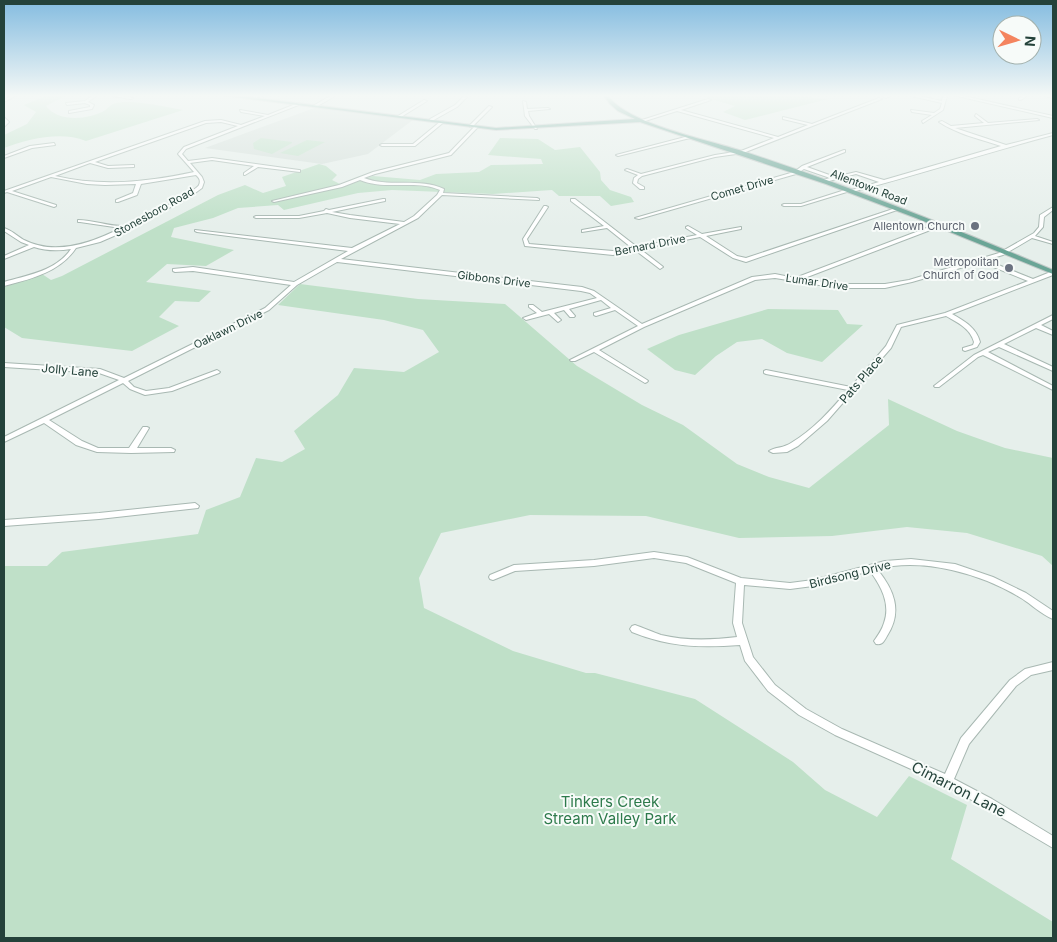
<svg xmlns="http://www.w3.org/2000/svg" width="1057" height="942" viewBox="0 0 1057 942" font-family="Inter,sans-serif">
<rect width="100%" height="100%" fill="#e6efeb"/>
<path fill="#d4dfda" d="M 317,107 L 414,119 L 368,154 L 322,164 L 205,148 Z"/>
<g fill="#bfe0c8">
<path d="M 45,96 L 65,96 L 46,106 C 58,122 87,120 104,111 C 107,109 110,105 113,104 C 129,98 166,107 183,110 L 86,141 C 60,131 29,139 4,148 L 4,135 L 27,124 L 36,112 L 24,105 Z"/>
<path d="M 701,96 L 797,96 L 828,99 L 745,120 L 723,112 L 735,106 Z"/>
<path d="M 261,138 L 292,142 L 292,143 L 272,154 L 254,149 L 253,143 Z"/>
<path d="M 500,138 L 538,139 L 555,150 L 580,147 L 600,172 L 601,180 L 610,190 L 631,197 L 634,202 L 611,206 L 600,196 L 559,196 L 552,190 L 493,194 L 392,190 L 358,193 L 284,210 L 278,205 L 238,208 L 213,218 L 174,228 L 171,237 L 234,250 L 206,266 L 167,264 L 146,282 L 211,291 L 199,302 L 175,301 L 159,317 L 179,326 L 132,351 L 22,338 L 4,327 L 4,287 L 42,274 L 51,280 L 62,276 L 218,195 L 245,185 L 263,193 L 286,186 L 282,177 L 319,164 L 326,166 L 337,175 L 332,180 L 344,186 L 373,176 L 420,180 L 436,174 L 479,172 L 491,165 L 543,164 L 541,159 L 488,155 Z"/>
<path d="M 307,140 L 325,142 L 298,156 L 280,153 Z"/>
<path d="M 300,284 L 418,299 L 505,304 L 577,366 L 642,405 L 683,425 L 737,464 L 769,477 L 809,488 L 889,425 L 888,399 L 957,431 L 1005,448 L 1053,458 L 1053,566 L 1042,556 L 967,533 L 907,527 L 832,536 L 739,538 L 646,516 L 530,515 L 441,533 L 419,578 L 424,608 L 513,651 L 586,673 L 595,673 L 695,699 L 793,762 L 825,790 L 877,817 L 909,776 L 967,805 L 951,859 L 1053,922 L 1053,938 L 4,938 L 4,566 L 47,566 L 62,552 L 198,534 L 206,510 L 240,497 L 256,458 L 282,462 L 305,449 L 294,431 L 338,395 L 354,368 L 404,372 L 439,352 L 423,330 L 384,320 L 278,305 Z"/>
<path d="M 768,309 L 838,310 L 847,324 L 863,325 L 822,362 L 787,353 L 762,339 L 737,342 L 716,356 L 695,375 L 675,370 L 647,349 L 679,335 Z"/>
</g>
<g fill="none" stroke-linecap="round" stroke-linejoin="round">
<g stroke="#a8b8b2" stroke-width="2">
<g id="minor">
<path d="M 10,96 L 15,96 L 4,102 L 4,100 Z"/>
<path d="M 92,96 L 96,96 L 88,102 L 94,105 L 92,109 L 69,113 L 69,111 L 90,107 L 90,105 L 85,103 L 67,105 L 66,103 L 85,101 Z"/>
<path d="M 112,96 L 123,96 L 133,98 L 131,99 Z"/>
<path d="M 330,96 L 335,96 L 316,107 L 313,106 Z"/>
<path d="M 464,96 L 467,97 L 457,107 L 432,121 L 430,121 L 430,119 L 455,105 Z"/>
<path d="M 885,96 L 890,96 L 886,98 L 884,97 Z"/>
<path d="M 911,96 L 919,96 L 942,101 L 943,96 L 947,96 L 943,110 L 923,123 L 922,121 L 932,115 L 912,112 L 911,110 L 934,113 L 940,109 L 942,103 Z"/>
<path d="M 957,96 L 964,96 L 1053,116 L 1053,118 Z"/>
<path d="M 1022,96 L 1027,96 L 1021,100 L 1019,100 L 1019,98 Z"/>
<path d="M 1045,96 L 1053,96 L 1053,98 Z"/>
<path d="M 879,98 L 882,99 L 743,153 L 715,157 L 642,176 L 638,179 L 637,183 L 644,187 L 644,189 L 640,189 L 633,183 L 634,178 L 638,175 L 625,170 L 627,169 L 641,174 L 715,155 L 741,151 L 774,138 L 677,111 L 645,121 L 642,120 L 708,99 L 711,100 L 681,110 L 778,137 L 808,125 L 783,119 L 783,117 L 812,124 Z"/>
<path d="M 424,100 L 427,101 L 401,117 L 398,116 Z"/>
<path d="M 523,101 L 526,102 L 527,109 L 548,108 L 550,109 L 528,111 L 529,116 L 537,129 L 535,129 L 525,116 Z"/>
<path d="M 298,103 L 301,104 L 186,149 L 182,154 L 188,161 L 212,158 L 299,170 L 300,170 L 300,172 L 258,167 L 245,175 L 244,175 L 244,173 L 254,166 L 212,160 L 190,163 L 202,177 L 204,182 L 202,188 L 191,196 L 130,229 L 100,242 L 76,248 C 60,272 31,279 4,286 L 4,282 C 28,275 56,271 71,249 C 59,251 46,251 34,247 L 4,259 L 4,256 L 29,245 L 21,242 L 4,231 L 4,228 C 11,230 17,236 24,240 C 55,256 92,243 121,228 L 80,222 L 78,222 L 78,220 C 93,220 111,227 125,226 C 132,226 196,191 199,185 C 201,180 199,178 196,175 L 141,184 L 137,195 L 118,202 L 116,202 L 116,200 L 133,193 L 136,184 L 105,185 L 87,184 L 51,177 L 12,191 L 56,205 L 56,206 L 54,207 L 7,192 L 4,193 L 4,191 L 205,121 L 221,120 L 241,125 L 265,116 L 241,112 L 240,110 L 268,115 ZM 221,122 L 238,126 L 184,147 L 178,154 L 194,172 C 147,182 102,187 55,176 L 90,163 L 108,168 L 134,167 L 134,165 L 133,165 L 108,166 L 95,162 L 206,123 Z"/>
<path d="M 489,106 L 492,107 L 472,127 L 470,127 L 470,125 Z"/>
<path d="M 976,114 L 988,123 L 1037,119 L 1039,120 L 955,128 L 1006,145 L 1053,133 L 1053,135 C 986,153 919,174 852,192 L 850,191 L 801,206 L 784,206 L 782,205 L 784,204 L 801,204 L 848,189 L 852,190 L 879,182 L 856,174 L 825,182 L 823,181 L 823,180 L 830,178 L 804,169 L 796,174 L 639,219 L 635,218 L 794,172 L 802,166 L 844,150 L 845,150 L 845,152 L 807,167 L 835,177 L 856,172 L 884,180 L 1001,146 C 980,139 957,134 939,122 L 942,121 L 951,126 L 984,123 L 975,116 Z"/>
<path d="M 4,117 L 9,122 L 4,127 L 4,124 L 5,122 L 4,120 Z"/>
<path d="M 441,121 L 444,122 L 415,146 L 382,146 L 380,145 L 382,144 L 413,144 Z"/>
<path d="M 475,126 L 478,127 L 451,155 L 375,174 L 364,178 C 390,188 419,177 444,189 L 443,193 L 537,198 L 539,199 L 539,200 L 442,195 L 418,218 L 341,259 L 582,287 L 594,291 L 642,324 L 752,277 L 775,274 L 795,278 L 937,224 L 941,224 L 941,226 L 802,279 L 838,284 L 885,284 L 909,280 L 999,253 L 1034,233 L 1039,227 L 1040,215 L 1053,207 L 1053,210 L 1044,217 L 1043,227 L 1035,236 L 1053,242 L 1053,244 L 1032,238 L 1003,255 L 986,260 L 1033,279 L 1053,271 L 1053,275 L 952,314 C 964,321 976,327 980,342 L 977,347 L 965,351 L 963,350 L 963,348 L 973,345 L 974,342 C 970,328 958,323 946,316 L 901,327 L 891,348 L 827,421 L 798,446 L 787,452 L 773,453 L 769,451 C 775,447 784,448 791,443 C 813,430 831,410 848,390 L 766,374 L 764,373 L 764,371 L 766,370 L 851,387 L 886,346 L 897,325 L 945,313 L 1028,281 L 981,262 L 912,282 L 885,288 L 838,288 L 775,278 L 755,280 L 644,327 L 599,350 L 647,380 L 648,381 L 647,382 L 645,383 L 594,352 L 575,361 L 571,361 L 570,360 L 638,326 L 615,310 L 596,316 L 594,315 L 594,313 L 611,308 L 601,300 L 569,309 L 575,316 L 574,317 L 570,317 L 564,310 L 554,313 L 561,320 L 558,322 L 549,314 L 526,320 L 523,318 L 537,313 L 529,307 L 529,305 L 533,305 L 542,312 L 597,298 L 590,293 L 581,291 L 337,262 L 297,285 L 269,310 L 128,381 L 134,387 L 146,391 L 169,388 L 217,370 L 220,372 L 219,373 L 172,391 L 145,395 L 130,389 L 123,383 L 49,420 L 82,441 L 98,448 L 129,448 L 143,427 L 147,427 L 149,428 L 137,448 L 171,448 L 175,450 L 174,452 L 131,453 L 97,452 L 76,445 L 44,423 L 4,442 L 4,437 L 119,380 L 99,373 L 4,367 L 4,363 L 100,369 L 124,378 L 265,308 L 291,285 L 193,271 L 175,272 L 173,271 L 173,269 L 193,267 L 294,282 L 348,251 L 197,232 L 195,231 L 195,230 L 352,248 L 400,224 L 350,218 L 327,213 L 299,218 L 256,218 L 254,217 L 256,216 L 299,216 L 324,211 L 326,209 L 329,210 L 383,199 L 385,199 L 385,201 L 332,212 L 350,215 L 404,222 L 414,216 L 437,195 L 440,190 C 416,179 387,191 360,180 L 342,187 L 274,202 L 272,201 L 339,185 L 373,172 L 449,153 Z"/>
<path d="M 689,136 L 690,138 L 618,156 L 616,155 Z"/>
<path d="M 54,143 L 55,145 L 32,148 L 4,158 L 4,156 L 30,146 Z"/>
<path d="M 571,199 L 575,199 L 637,247 L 697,235 L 686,228 L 686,227 L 688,226 L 702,234 L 741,227 L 741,229 L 706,236 L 737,256 L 746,258 L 896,208 L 900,209 L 746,262 L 733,258 L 700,237 L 640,249 L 662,266 L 663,267 L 660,269 L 635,250 L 613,255 L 525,246 L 523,239 L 544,206 L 546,206 L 548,207 L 527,239 L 529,244 L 613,251 L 632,248 L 607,228 L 582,232 L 582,230 L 604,226 L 571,201 Z"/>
<path d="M 1053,315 L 1053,319 L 1041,325 L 1053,331 L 1053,335 L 1036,328 L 1004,344 L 1053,367 L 1053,371 L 999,347 L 988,352 L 1053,386 L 1053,390 L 983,355 L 978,357 L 939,387 L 935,387 L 934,386 L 974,355 Z"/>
<path d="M 195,503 L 199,506 L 198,508 L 99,519 L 4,526 L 4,520 L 99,513 Z"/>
<path d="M 654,552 L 687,557 L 741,578 L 790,583 L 813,580 L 885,561 L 911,559 L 955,564 L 993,577 L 1026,593 L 1053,611 L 1053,619 C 1041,614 1031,604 1021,598 C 982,574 923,557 877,569 C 894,590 903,611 887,636 C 884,641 883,645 876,644 L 874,641 C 878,635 882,630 884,623 C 891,604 881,586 870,571 L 813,586 L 790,589 L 744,585 L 742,623 L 753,657 L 775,685 L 806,709 L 842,729 L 945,774 L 961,738 L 1010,680 L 1025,669 L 1053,662 L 1053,670 L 1031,675 L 1016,686 L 969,744 L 954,779 L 992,799 L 1053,836 L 1053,848 L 958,792 L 911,769 L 835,735 L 799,715 L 768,691 L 745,661 L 740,645 C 700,648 669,647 632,632 L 630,629 L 632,626 L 635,625 C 644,628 652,632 661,635 C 686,641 712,640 737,637 L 733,623 L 736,583 L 686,563 L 654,558 L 594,566 L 515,571 L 493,580 L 490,579 L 489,577 L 490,575 L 514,565 L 594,560 Z"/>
</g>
</g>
<g stroke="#c2cac8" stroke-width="2">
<path id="major" d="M 227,96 L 241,96 L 496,128 L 635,119 L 618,111 L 610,104 L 604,96 L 608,96 C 629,124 704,139 739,150 C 770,160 801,171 832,182 C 906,209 980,239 1053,270 L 1053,274 L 916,218 L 826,184 L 640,122 L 496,130 Z"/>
</g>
<use href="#minor" fill="#fff" fill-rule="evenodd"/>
<use href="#major" fill="#6aa596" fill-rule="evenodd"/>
</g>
<linearGradient id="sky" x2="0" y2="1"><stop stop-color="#84bce0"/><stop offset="0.42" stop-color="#f4f8f6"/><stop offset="1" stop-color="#f4f8f6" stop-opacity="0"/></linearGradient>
<rect width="1057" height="228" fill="url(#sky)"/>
<g fill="#6b7280" stroke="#f7fbf9" stroke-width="2">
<circle cx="975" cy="226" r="5"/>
<circle cx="1009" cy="268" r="5"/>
</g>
<g text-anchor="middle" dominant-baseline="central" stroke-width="4" stroke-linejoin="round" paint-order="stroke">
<g font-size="11" fill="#24423a" stroke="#f7fbf9">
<text transform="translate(869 187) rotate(21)">Allentown Road</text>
<text transform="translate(742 188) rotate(-16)">Comet Drive</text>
<text transform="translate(154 212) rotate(-29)">Stonesboro Road</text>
<text transform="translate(650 245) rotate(-11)">Bernard Drive</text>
<text transform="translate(494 279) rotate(7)">Gibbons Drive</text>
<text transform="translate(817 282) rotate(8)">Lumar Drive</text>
<text transform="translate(228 329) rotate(-26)">Oaklawn Drive</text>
</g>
<g font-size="11" fill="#5b616d" stroke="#f7fbf9" text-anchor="end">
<text x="965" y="226">Allentown Church</text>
<text x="999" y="262">Metropolitan<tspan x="999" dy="13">Church of God</tspan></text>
</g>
<g font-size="12" fill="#24423a" stroke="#f7fbf9">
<text transform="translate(70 370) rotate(5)">Jolly Lane</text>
<text transform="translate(861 379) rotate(-49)">Pats Place</text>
<text transform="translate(850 574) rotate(-14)">Birdsong Drive</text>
</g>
<g font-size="15" fill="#24423a" stroke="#f7fbf9">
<text transform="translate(959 789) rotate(27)">Cimarron Lane</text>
</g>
<g font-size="15" fill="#2d7a4b" stroke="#f7fbf9">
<text x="610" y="801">Tinkers Creek<tspan x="610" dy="17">Stream Valley Park</tspan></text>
</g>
</g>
<rect width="1057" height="942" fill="none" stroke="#24423a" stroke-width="10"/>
<g transform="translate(1017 40) rotate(95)"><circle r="24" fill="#f7fbf9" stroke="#a3b1ad"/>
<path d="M0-4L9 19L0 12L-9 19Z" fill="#f4845f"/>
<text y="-8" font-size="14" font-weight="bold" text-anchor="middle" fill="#24423a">N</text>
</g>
</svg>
